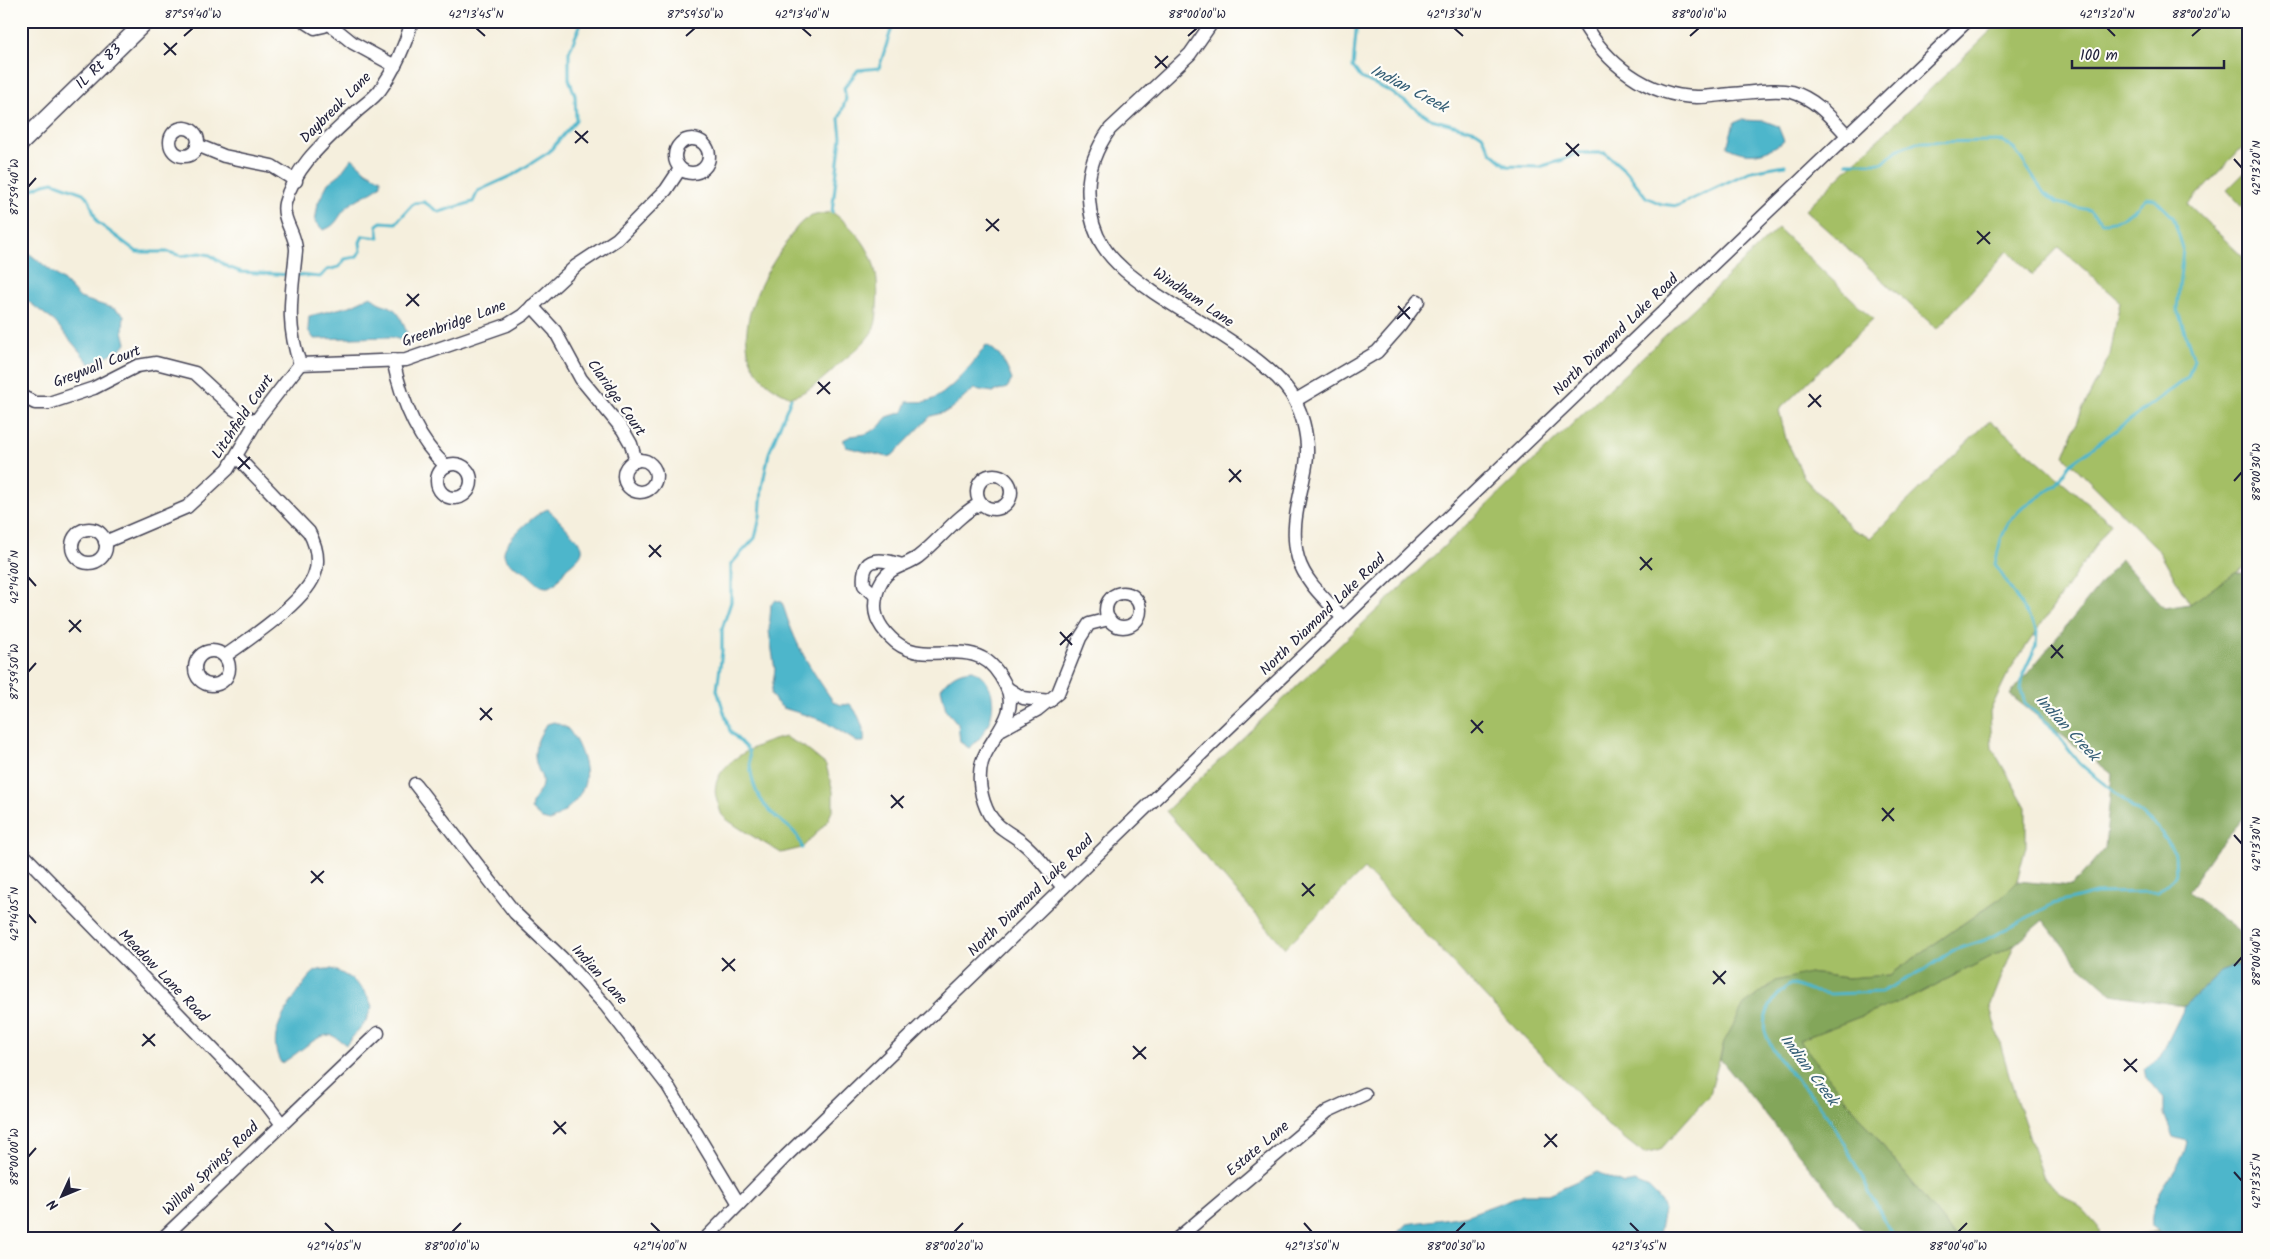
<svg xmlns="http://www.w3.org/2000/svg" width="2270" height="1259" viewBox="0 0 2270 1259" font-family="Kalam,sans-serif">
<rect width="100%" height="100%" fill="#fdfcf7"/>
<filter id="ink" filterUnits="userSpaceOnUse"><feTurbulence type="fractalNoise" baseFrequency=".02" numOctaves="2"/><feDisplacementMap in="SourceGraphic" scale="10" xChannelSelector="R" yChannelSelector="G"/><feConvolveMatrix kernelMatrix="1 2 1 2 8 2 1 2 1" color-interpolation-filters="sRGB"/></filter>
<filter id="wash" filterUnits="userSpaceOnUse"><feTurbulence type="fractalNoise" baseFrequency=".0096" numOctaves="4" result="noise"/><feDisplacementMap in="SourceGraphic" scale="20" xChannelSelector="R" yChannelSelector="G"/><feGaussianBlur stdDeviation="1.12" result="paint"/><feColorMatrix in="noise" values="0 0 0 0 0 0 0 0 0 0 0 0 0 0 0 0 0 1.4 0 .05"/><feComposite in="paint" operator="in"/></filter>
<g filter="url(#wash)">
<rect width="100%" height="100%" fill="#f5efdd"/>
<g fill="#a4bf65" stroke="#637050">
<path d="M 2001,21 L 2249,21 L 2249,140 L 2188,204 L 2249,263 L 2249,564 L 2190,604 L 2157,548 L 2064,456 L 2082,410 L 2110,355 L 2120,301 L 2059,247 L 2032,275 L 2008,250 L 1937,329 L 1805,210 Z"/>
<path d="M 2249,168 L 2249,214 L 2227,190 Z"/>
<path d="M 832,212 C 867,237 881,264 877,307 C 877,317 876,328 869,336 C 861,347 848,356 838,365 C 825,378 809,392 791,397 C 721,368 747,300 780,252 C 787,243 794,228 803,221 C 812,214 822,214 832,212 Z"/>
<path d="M 1778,228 L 1873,319 L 1779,410 L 1786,439 L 1805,479 L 1852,529 L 1870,538 L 1990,420 L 2111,523 L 2009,671 L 1990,711 L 1992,748 L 2026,807 L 2026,846 L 2017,881 L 2000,898 L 1890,975 L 1847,978 L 1809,973 L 1724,1042 L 1710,1094 L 1660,1150 L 1644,1154 L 1607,1125 L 1364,869 L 1285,948 L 1166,811 Z"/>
<path d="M 785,737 L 804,747 L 826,765 L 833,791 L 833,809 L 827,822 L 802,848 L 781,853 C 770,846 728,823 722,815 C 720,812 719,805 717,801 C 705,765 758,743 785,737 Z"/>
<path d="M 2014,945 L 1990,1007 L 2013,1089 L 2044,1179 L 2084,1211 L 2098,1227 L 2101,1238 L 1956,1238 L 1799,1040 L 1912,997 Z"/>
</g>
<g fill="#83a65a" stroke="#52644a">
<path d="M 2121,559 L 2164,608 L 2190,604 L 2235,573 L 2249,573 L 2249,812 L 2216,850 L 2188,891 L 2249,940 L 2249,960 L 2220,972 L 2185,1006 L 2112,994 L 2076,962 L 2043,920 L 2014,945 L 1912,997 L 1799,1040 L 1956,1238 L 1868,1238 L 1720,1059 L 1724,1042 L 1744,1005 L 1776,981 L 1809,973 L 1847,978 L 1890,975 L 2000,898 L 2017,881 L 2072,886 L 2105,848 L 2112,774 L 2010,695 Z"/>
<path d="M 2158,1231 L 2167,1238 L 2121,1238 Z"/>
</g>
<g fill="#4db6cb" stroke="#386c83">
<path d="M 1741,120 L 1765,121 L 1778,126 L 1784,141 C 1766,154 1747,158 1727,147 L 1734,123 Z"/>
<path d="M 352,158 L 366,171 L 381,179 L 381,185 C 371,194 358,197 348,206 C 338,215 338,226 323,230 L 315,222 L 318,203 L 328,183 L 340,174 Z"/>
<path d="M 21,247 L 64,281 L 80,298 L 115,309 L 124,315 L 123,331 L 126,343 L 121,349 L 90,364 L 55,322 L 21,296 Z"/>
<path d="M 371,296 C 377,303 380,303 388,306 C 400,309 404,326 408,336 L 404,341 L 391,337 L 314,339 L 308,330 L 309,316 L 350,306 Z"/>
<path d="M 986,345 C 1000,351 1007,367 1012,380 L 1007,388 L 993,392 L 974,389 L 949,411 L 931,416 L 893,455 L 888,457 L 846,447 L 843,440 L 851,436 L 866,434 L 879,427 L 887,417 L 903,412 L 907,402 C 914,401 924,403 931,400 C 949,393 975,362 986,345 Z"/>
<path d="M 548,509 C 555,516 562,523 569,531 C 584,545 589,551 569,566 C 562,571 558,586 548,587 C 539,588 533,578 526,573 C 519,567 505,564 504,554 C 502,542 537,512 548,509 Z"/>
<path d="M 775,600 L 782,602 C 795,645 808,665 833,701 L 841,705 L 850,704 C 858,712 866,731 864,742 L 857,742 L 822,720 L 783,708 L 776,702 L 771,694 L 775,670 L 769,631 L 771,604 Z"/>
<path d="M 973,670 C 1004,686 995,730 969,748 L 960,742 L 958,724 L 946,710 L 941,688 C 951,676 957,671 973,670 Z"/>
<path d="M 554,722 C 558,724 565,726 568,729 C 579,742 591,772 583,788 C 577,802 563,814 550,821 L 542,819 L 531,809 C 532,796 541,794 542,784 C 543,778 540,774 538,769 C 531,752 537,738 547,724 Z"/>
<path d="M 2249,960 L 2249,1238 L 2167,1238 L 2152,1226 C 2149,1199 2170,1182 2181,1159 C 2184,1154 2186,1147 2187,1141 L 2173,1137 L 2164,1114 L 2164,1099 L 2147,1079 L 2145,1068 L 2160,1057 L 2185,1006 L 2220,972 Z"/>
<path d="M 332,969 C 350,976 367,988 372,1007 L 366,1021 L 346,1045 C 342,1042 337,1038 333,1036 C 319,1030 296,1057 281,1063 C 266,1037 284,1013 298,992 C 303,985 309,975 316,971 C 320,969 327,969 332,969 Z"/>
<path d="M 1597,1172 L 1624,1184 L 1635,1182 L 1649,1188 L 1660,1199 L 1664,1211 L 1658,1238 L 1392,1238 L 1406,1224 L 1465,1216 L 1524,1194 L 1548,1194 Z"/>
</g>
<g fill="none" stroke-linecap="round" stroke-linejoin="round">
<g stroke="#4db6cb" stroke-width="3">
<path d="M 1357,21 L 1353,67 L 1361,78 L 1389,91 L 1431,119 L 1476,131 L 1482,135 L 1491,152 L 1507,166 L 1539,167 L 1563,160 L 1577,153 L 1605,153 L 1627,172 L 1646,197 L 1661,204 L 1677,206 L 1751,171 L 1785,165"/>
<path d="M 1847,163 L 1883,163 L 1897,150 L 1917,142 L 2003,141 L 2016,151 L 2044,193 L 2057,203 L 2089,210 L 2102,222 C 2123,222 2131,213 2146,198 L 2155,199 L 2173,217 L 2183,248 L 2177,309 L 2194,359 L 2188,377 L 2069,465 L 2056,485 L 2020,510 L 2008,523 L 2001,539 L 1995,564 L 2037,630 L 2036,646 L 2023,674 L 2021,690 L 2025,704 L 2049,724 L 2079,763 L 2158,828 L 2175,853 L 2176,876 L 2158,892 L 2096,893 L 2053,904 L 1985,940 L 1952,951 L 1929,967 L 1881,992 L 1831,994 L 1810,991 L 1791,984 C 1777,992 1761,1014 1765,1031 C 1773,1062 1811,1090 1828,1117 C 1853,1155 1871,1198 1894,1238"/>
<path d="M 21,192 L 25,193 L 44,184 L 53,182 L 83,193 L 89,199 L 97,222 L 137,252 L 168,252 L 182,256 L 200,253 L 210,255 L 228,267 L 241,272 L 291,275"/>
<path d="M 832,212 L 841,137 L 839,119 L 846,99 L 844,88 L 858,70 L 879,68 L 894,21"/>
<path d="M 297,275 L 320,277 L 327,270 L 339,267 L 345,259 L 356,257 L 361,251 L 360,242 L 363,236 L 379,238 L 377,225 L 381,222 L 396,223 L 414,203 L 424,202 L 439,212 L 473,202 L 478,191 L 513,175 L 549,152 L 576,120 L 575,95 L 569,79 L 569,52 L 582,21"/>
<path d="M 791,398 L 769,453 L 762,487 L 760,517 L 755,538 L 731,564 L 731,602 L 722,629 L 722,651 L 717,690 L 730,731 L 749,751 C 750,774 753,794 770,811 C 783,826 797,827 802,848"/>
</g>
</g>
</g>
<g filter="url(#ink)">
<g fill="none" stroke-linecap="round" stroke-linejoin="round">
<g stroke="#424153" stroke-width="15">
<g id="minor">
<path d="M 304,21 L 315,28 L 324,26 L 328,21"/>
<path d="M 1213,21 L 1190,54 L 1110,129 C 1095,150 1086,173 1089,199 C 1090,216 1094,232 1103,246 C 1115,265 1135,279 1153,292 C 1193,319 1254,350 1285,386 C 1302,405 1310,439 1306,465 C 1301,496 1289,526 1298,558 C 1305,582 1326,600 1343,618"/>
<path d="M 1582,21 C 1606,63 1646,96 1697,97 C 1708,97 1720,95 1731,94 C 1750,93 1773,88 1792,92 C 1816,99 1831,118 1848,136"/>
<path d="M 327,22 L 353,43 L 395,66"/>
<circle cx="184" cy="142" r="14"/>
<circle cx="692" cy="156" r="17"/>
<path d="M 197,145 L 224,156 L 272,166 L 296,181"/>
<path d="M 532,306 L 555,331 L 581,379 L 623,430 L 631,444 L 636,461"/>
<path d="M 393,360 C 401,398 416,439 446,466"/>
<path d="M 300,364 L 406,360 L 507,325 L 523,315 L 576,266 L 617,239 L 666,190 L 680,169"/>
<path d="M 300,364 C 285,322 292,293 296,251 C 297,235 281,220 285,203 C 295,164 330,137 357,111 C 365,104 374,98 380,90 C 395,69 405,46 412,21"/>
<path d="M 21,396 L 35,403 L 49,403 L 94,388 L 137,366 L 156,363 L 195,373 L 234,409 L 256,423"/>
<path d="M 1296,400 L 1377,352 L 1400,326 L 1418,301"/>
<circle cx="640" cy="476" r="16"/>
<circle cx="454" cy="481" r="17"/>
<circle cx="994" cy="492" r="17"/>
<path d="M 981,503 C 956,516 940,540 918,557 C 910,563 900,565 891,571 C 877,580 872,604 877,618 C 880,626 884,631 890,637 C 917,666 953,643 982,658 C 993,663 1001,676 1006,686 C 1021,715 989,738 982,762 C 977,778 981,799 989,814 C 997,828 1011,833 1023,843 C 1038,855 1050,873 1063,887"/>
<circle cx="89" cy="546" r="17"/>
<path d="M 105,542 L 187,507 L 228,469 L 259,417 L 300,364"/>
<circle cx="1123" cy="610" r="17"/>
<path d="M 876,596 L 864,585 C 861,554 881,559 902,565"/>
<circle cx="212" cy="668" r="17"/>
<path d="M 225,656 C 248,640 304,602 314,576 C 320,561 316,545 309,532 L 237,457"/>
<path d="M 1007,688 L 1023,698 L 1050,701"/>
<path d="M 1002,729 L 1037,710 L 1058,693 L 1080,638 L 1089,624 L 1109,619"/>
<path d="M 415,784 L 515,913 L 562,958 L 606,1006 L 668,1086 L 739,1204"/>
<path d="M 21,852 L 268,1106 L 281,1123"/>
<path d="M 163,1238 L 378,1033"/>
<path d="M 706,1238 L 786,1156 L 1223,733 L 1967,21"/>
<path d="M 1178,1238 L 1328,1111 L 1365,1094"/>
</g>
</g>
<g stroke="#424153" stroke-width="19">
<g id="major">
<path id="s1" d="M 21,143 L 146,21"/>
</g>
</g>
<use href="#minor" stroke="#fff" stroke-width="12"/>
<use href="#major" stroke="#fff" stroke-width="16"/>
</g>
</g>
<path fill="none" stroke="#22223b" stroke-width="2" d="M 476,28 L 485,36M 802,28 L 811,36M 1454,28 L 1463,36M 2107,28 L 2115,36M 184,36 L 193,28M 686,36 L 695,28M 1188,36 L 1197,28M 1690,36 L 1699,28M 2192,36 L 2201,28M 164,43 L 176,55M 164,55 L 177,43M 1155,56 L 1167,68M 1155,68 L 1168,56M 575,131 L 588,143M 575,143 L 588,131M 1566,143 L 1579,156M 1566,156 L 1579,144M 2234,159 L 2242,168M 28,187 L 36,178M 986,219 L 999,231M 986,231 L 999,219M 1977,231 L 1990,244M 1977,244 L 1990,232M 407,294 L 419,306M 406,306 L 419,294M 1398,306 L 1410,319M 1397,319 L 1410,307M 818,382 L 830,394M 817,394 L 830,382M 1809,394 L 1821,407M 1808,407 L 1821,395M 238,457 L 250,469M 238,469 L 250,457M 1229,469 L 1241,482M 2234,481 L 2242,472M 1229,482 L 1241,470M 649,545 L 661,557M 649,557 L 661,545M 1640,557 L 1652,570M 1640,570 L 1652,558M 28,577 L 36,586M 69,620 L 81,632M 69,632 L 81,620M 1060,632 L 1072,645M 1060,645 L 1072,633M 2051,645 L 2063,658M 2051,658 L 2063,645M 28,672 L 36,663M 480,708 L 492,720M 480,720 L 492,708M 1471,720 L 1483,733M 1471,733 L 1483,721M 891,795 L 903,808M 891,808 L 904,796M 1882,808 L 1894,821M 1882,821 L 1894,808M 2234,835 L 2242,844M 311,871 L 323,883M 311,883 L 324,871M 1302,883 L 1314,896M 1302,896 L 1315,884M 28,914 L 36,923M 722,958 L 735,971M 2234,966 L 2242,957M 722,971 L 735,959M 1713,971 L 1725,984M 1713,984 L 1726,971M 143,1034 L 155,1046M 142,1046 L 155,1034M 1133,1046 L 1146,1059M 1133,1059 L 1146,1047M 2124,1059 L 2137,1072M 2124,1071 L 2137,1059M 554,1121 L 566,1134M 553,1134 L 566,1122M 1545,1134 L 1557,1147M 1544,1147 L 1557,1134M 28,1157 L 36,1148M 2234,1172 L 2242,1181M 325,1223 L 334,1232M 651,1223 L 660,1232M 1304,1223 L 1312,1232M 1630,1223 L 1639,1232M 452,1232 L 461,1223M 954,1232 L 963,1223M 1456,1232 L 1465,1223M 1958,1232 L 1967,1223"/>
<g text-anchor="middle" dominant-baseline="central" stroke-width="4.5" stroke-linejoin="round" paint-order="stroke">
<g font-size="15" fill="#22223b" stroke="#fdfcf7">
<text stroke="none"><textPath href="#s1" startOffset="109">IL Rt 83</textPath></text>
<text transform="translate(336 108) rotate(-45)">Daybreak Lane</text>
<text transform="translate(1193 298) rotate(34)">Windham Lane</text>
<text transform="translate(454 324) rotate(-20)">Greenbridge Lane</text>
<text transform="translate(1616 335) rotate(-44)">North Diamond Lake Road</text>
<text transform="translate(97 367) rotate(-21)">Greywall Court</text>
<text transform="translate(616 398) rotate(55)">Claridge Court</text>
<text transform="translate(243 417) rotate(-56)">Litchfield Court</text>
<text transform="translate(1323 615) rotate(-44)">North Diamond Lake Road</text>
<text transform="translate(1031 896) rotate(-44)">North Diamond Lake Road</text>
<text transform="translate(599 975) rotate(48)">Indian Lane</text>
<text transform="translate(163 976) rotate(46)">Meadow Lane Road</text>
<text transform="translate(1258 1149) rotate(-40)">Estate Lane</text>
<text transform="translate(211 1169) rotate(-44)">Willow Springs Road</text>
</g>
<g font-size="16" font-style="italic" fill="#335d75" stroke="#fdfcf7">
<text transform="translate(1409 89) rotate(28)">Indian Creek</text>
<text transform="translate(2067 728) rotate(47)">Indian Creek</text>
<text transform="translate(1809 1070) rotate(53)">Indian Creek</text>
</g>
</g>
<rect width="2270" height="1259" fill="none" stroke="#fdfcf7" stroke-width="55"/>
<g transform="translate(62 1196) rotate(226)" stroke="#fdfcf7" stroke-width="4" paint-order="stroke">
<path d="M0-4L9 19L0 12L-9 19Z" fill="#22223b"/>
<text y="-8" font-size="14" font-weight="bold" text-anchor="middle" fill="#22223b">N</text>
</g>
<path d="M2072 60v8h152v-8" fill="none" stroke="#22223b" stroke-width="2.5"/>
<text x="2080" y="60" font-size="15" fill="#22223b" stroke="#fdfcf7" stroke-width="4" paint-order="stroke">100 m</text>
<rect x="28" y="28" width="2214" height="1204" fill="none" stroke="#22223b" stroke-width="2"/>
<g font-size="12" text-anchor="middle" fill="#22223b">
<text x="193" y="18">87°59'40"W</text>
<text x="476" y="18">42°13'45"N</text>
<text x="695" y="18">87°59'50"W</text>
<text x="802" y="18">42°13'40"N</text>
<text x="1197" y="18">88°00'00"W</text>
<text x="1454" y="18">42°13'30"N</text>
<text x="1699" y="18">88°00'10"W</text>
<text x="2107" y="18">42°13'20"N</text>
<text x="2201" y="18">88°00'20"W</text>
<text transform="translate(2256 168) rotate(-90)" y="4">42°13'20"N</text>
<text transform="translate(14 187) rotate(-90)" y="4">87°59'40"W</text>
<text transform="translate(2256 472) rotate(-90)" y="4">88°00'30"W</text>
<text transform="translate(14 577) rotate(-90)" y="4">42°14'00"N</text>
<text transform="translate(14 672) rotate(-90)" y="4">87°59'50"W</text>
<text transform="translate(2256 844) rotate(-90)" y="4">42°13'30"N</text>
<text transform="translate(14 914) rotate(-90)" y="4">42°14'05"N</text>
<text transform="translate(2256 957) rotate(-90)" y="4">88°00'40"W</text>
<text transform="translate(14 1157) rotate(-90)" y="4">88°00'00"W</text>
<text transform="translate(2256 1181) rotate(-90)" y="4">42°13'35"N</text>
<text x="334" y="1250">42°14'05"N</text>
<text x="452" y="1250">88°00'10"W</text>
<text x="660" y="1250">42°14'00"N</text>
<text x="954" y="1250">88°00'20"W</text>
<text x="1312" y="1250">42°13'50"N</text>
<text x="1456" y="1250">88°00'30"W</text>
<text x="1639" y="1250">42°13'45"N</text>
<text x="1958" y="1250">88°00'40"W</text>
</g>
</svg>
